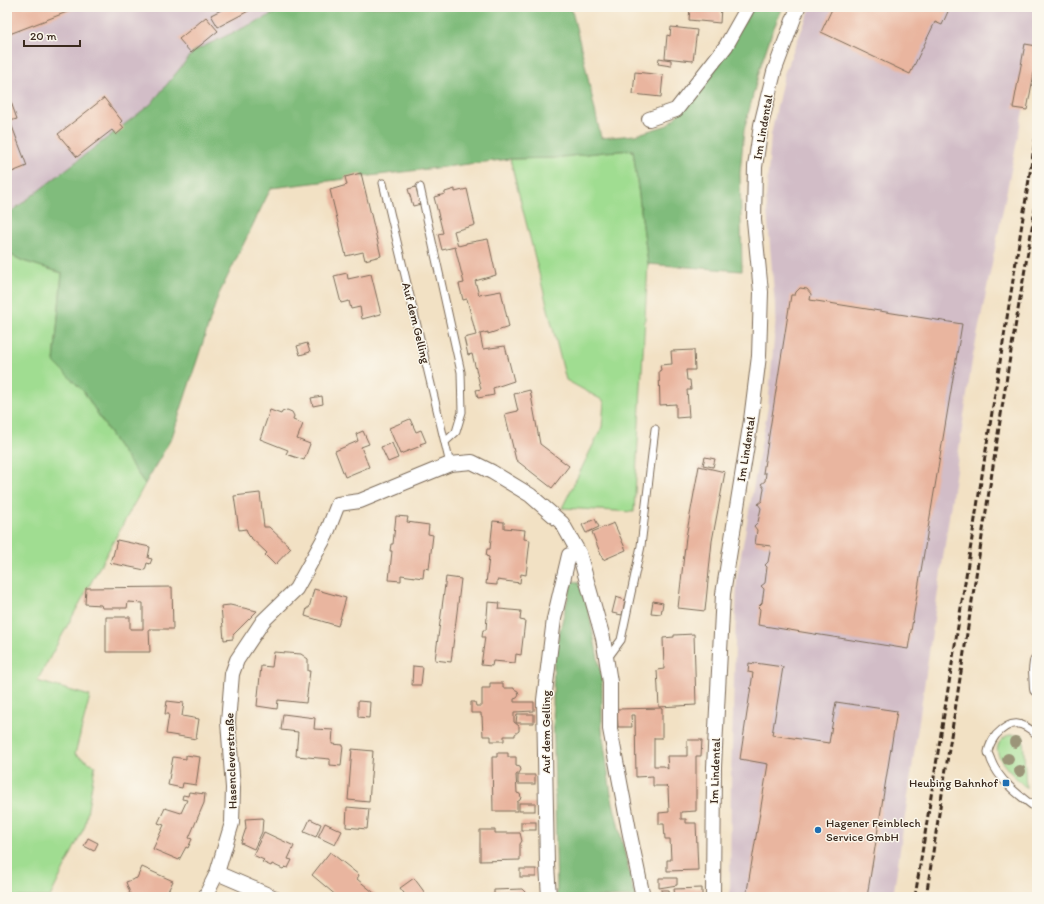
<svg xmlns="http://www.w3.org/2000/svg" width="1044" height="904" viewBox="0 0 1044 904" font-family="Itim,sans-serif">
<rect width="100%" height="100%" fill="#fbf7ec"/>
<filter id="ink" filterUnits="userSpaceOnUse"><feTurbulence type="fractalNoise" baseFrequency=".025" numOctaves="2"/><feDisplacementMap in="SourceGraphic" scale="8" xChannelSelector="R" yChannelSelector="G"/><feConvolveMatrix kernelMatrix="1 2 1 2 8 2 1 2 1" color-interpolation-filters="sRGB"/></filter>
<filter id="wash" filterUnits="userSpaceOnUse"><feTurbulence type="fractalNoise" baseFrequency=".012" numOctaves="4" result="noise"/><feDisplacementMap in="SourceGraphic" scale="16" xChannelSelector="R" yChannelSelector="G"/><feGaussianBlur stdDeviation="0.9" result="paint"/><feColorMatrix in="noise" values="0 0 0 0 0 0 0 0 0 0 0 0 0 0 0 0 0 1.4 0 .05"/><feComposite in="paint" operator="in"/></filter>
<g filter="url(#wash)">
<rect width="100%" height="100%" fill="#f2e1c4"/>
<g fill="#d2bdc7">
<path d="M 7,7 L 284,7 L 275,13 L 194,51 L 151,104 L 7,215 Z"/>
<path d="M 811,7 L 1037,7 L 1037,43 L 972,361 L 893,897 L 730,897 L 731,778 L 737,577 L 768,407 L 776,317 L 766,198 L 771,135 L 784,74 Z"/>
</g>
<g fill="#a0dd91" stroke="#6e8458">
<path d="M 633,150 L 648,264 L 634,512 L 562,508 L 602,427 L 604,401 L 566,380 L 510,159 L 554,158 L 604,152 Z"/>
<path d="M 7,253 L 23,261 L 62,273 L 54,362 L 84,392 L 116,443 L 145,484 L 37,681 L 90,696 L 75,754 L 95,766 L 85,826 L 50,897 L 7,897 Z"/>
<path d="M 1009,735 L 1023,735 L 1026,788 C 1013,774 980,749 1009,735 Z"/>
</g>
<g fill="#80bc7b" stroke="#5e734c">
<path d="M 284,7 L 571,7 L 584,60 L 601,138 L 635,135 L 668,125 L 694,97 L 754,7 L 783,7 L 772,32 L 760,68 L 744,130 L 740,173 L 742,271 L 648,264 L 633,150 L 604,152 L 554,158 L 510,159 L 271,188 L 218,296 L 172,437 L 145,484 L 116,443 L 84,392 L 54,362 L 62,273 L 23,261 L 7,253 L 7,215 L 151,104 L 194,51 L 275,13 Z"/>
<path d="M 572,581 L 578,582 L 588,608 L 602,679 L 602,730 L 611,794 L 635,897 L 557,897 L 553,697 L 554,663 L 559,634 Z"/>
</g>
<g id="blocks">
<g fill="#e9b59f">
<path d="M 7,7 L 80,7 L 7,35 Z"/>
<path d="M 227,7 L 256,7 L 218,27 L 211,15 Z"/>
<path d="M 690,7 L 721,7 L 720,23 L 689,20 Z"/>
<path d="M 833,7 L 950,7 L 942,25 L 935,22 L 910,74 L 821,32 Z"/>
<path d="M 206,17 L 218,31 L 191,53 L 179,39 Z"/>
<path d="M 671,27 L 697,30 L 693,61 L 665,58 L 667,35 L 670,36 Z"/>
<path d="M 1025,44 L 1037,46 L 1037,57 L 1027,110 L 1013,108 Z"/>
<path d="M 659,58 L 671,60 L 671,66 L 658,64 Z"/>
<path d="M 635,72 L 663,75 L 661,97 L 633,94 Z"/>
<path d="M 7,91 L 17,119 L 10,121 L 27,166 L 7,174 Z"/>
<path d="M 104,98 L 122,121 L 120,123 L 124,128 L 116,135 L 112,130 L 77,157 L 58,134 Z"/>
<path d="M 361,173 L 381,256 L 365,260 L 363,252 L 346,256 L 330,190 L 347,185 L 345,177 Z"/>
<path d="M 416,187 L 421,204 L 413,206 L 408,189 Z"/>
<path d="M 455,189 L 455,192 L 467,189 L 475,225 L 454,231 L 458,246 L 466,244 L 466,243 L 488,239 L 496,275 L 475,281 L 479,295 L 501,291 L 509,327 L 488,334 L 488,332 L 480,334 L 483,349 L 505,346 L 514,381 L 493,388 L 494,395 L 478,398 L 476,390 L 481,389 L 472,354 L 468,355 L 464,338 L 476,335 L 467,299 L 463,300 L 459,284 L 464,283 L 455,247 L 442,250 L 438,234 L 443,233 L 434,197 L 445,194 L 445,192 Z"/>
<path d="M 347,273 L 348,279 L 371,274 L 381,314 L 362,319 L 360,307 L 351,309 L 349,301 L 341,303 L 334,276 Z"/>
<path d="M 800,288 L 807,289 L 811,294 L 810,300 L 962,324 L 908,649 L 758,625 L 760,609 L 758,607 L 762,603 L 764,589 L 761,586 L 765,583 L 767,567 L 765,565 L 768,562 L 771,546 L 755,544 L 757,530 L 754,526 L 758,522 L 761,508 L 758,504 L 762,501 L 764,488 L 761,484 L 765,481 L 766,473 L 763,473 L 791,295 L 795,295 L 796,292 Z"/>
<path d="M 307,343 L 310,352 L 300,355 L 297,346 Z"/>
<path d="M 694,350 L 695,370 L 686,370 L 687,380 L 690,380 L 691,390 L 687,390 L 689,417 L 676,418 L 676,404 L 660,405 L 659,371 L 661,370 L 660,365 L 672,364 L 671,351 Z"/>
<path d="M 530,390 L 540,444 L 569,466 L 552,488 L 516,460 L 505,414 L 518,411 L 514,394 Z"/>
<path d="M 322,396 L 323,404 L 313,406 L 311,398 Z"/>
<path d="M 270,410 L 281,414 L 282,412 L 287,410 L 292,412 L 294,416 L 293,420 L 303,424 L 297,439 L 310,444 L 304,460 L 286,454 L 288,450 L 260,439 Z"/>
<path d="M 410,419 L 416,432 L 421,430 L 426,442 L 420,444 L 421,446 L 400,454 L 389,428 Z"/>
<path d="M 363,431 L 369,444 L 361,447 L 369,467 L 345,477 L 335,451 L 358,441 L 356,434 Z"/>
<path d="M 392,443 L 398,458 L 388,462 L 381,447 Z"/>
<path d="M 705,457 L 715,459 L 713,467 L 703,465 Z"/>
<path d="M 699,466 L 725,472 L 712,541 L 705,611 L 678,608 L 686,537 Z"/>
<path d="M 260,493 L 264,527 L 269,527 L 291,548 L 275,565 L 265,555 L 267,553 L 249,536 L 246,529 L 239,530 L 234,496 Z"/>
<path d="M 396,516 L 408,517 L 407,522 L 429,525 L 428,534 L 433,535 L 429,569 L 424,568 L 423,578 L 401,575 L 401,581 L 389,580 L 392,551 L 390,551 L 391,544 L 393,544 Z"/>
<path d="M 595,519 L 599,527 L 586,533 L 582,525 Z"/>
<path d="M 493,521 L 504,522 L 504,528 L 525,530 L 524,539 L 530,540 L 526,575 L 521,574 L 520,583 L 497,580 L 497,585 L 486,584 L 489,557 L 486,556 L 487,549 L 490,549 Z"/>
<path d="M 614,523 L 626,550 L 603,560 L 592,532 Z"/>
<path d="M 117,540 L 150,547 L 148,558 L 152,559 L 150,564 L 147,563 L 145,570 L 110,563 L 112,556 L 113,556 Z"/>
<path d="M 446,577 L 461,579 L 451,662 L 435,660 Z"/>
<path d="M 172,587 L 173,629 L 149,629 L 150,652 L 106,652 L 106,617 L 130,617 L 130,629 L 143,629 L 143,603 L 128,602 L 127,608 L 102,608 L 101,605 L 85,604 L 86,588 Z"/>
<path d="M 314,589 L 346,598 L 338,626 L 305,616 L 307,608 L 309,608 Z"/>
<path d="M 616,597 L 625,600 L 622,615 L 612,613 Z"/>
<path d="M 653,601 L 663,603 L 661,614 L 651,613 Z"/>
<path d="M 488,602 L 500,603 L 499,609 L 521,611 L 520,620 L 525,621 L 521,655 L 516,654 L 515,663 L 493,661 L 492,666 L 481,665 L 485,637 L 482,637 L 483,630 L 486,630 Z"/>
<path d="M 230,605 L 257,611 L 233,635 L 233,639 L 224,640 L 221,606 Z"/>
<path d="M 694,634 L 696,705 L 659,707 L 657,670 L 664,669 L 663,638 L 674,637 L 674,635 Z"/>
<path d="M 274,652 L 301,654 L 308,659 L 308,671 L 310,671 L 306,703 L 278,700 L 277,709 L 257,706 L 261,666 L 272,667 Z"/>
<path d="M 749,663 L 755,664 L 755,663 L 783,667 L 772,735 L 829,743 L 836,702 L 897,711 L 867,897 L 746,897 L 768,764 L 740,759 L 753,673 L 748,672 Z"/>
<path d="M 413,666 L 423,667 L 421,685 L 412,685 Z"/>
<path d="M 490,683 L 503,683 L 503,688 L 514,688 L 514,689 L 518,691 L 519,695 L 517,698 L 514,699 L 514,702 L 534,702 L 534,711 L 514,712 L 514,722 L 519,726 L 519,731 L 515,734 L 515,736 L 504,736 L 504,741 L 491,741 L 491,736 L 483,736 L 482,716 L 481,716 L 481,713 L 471,713 L 471,702 L 475,702 L 476,706 L 482,706 L 482,688 L 490,688 Z"/>
<path d="M 167,701 L 184,703 L 182,716 L 199,719 L 196,739 L 166,734 L 169,714 L 165,714 Z"/>
<path d="M 358,701 L 370,702 L 369,718 L 358,717 Z"/>
<path d="M 662,708 L 662,738 L 654,738 L 654,766 L 664,766 L 668,769 L 667,756 L 687,756 L 687,740 L 702,740 L 701,756 L 696,756 L 696,811 L 681,812 L 681,819 L 686,819 L 686,823 L 696,823 L 698,870 L 667,871 L 667,860 L 671,860 L 670,839 L 665,839 L 664,824 L 659,824 L 659,813 L 669,812 L 668,788 L 666,786 L 653,786 L 653,776 L 636,777 L 635,715 L 631,715 L 632,727 L 618,727 L 617,709 Z"/>
<path d="M 283,714 L 315,718 L 314,729 L 333,730 L 332,744 L 343,745 L 341,766 L 330,765 L 330,759 L 296,756 L 298,732 L 281,730 Z"/>
<path d="M 517,714 L 534,714 L 534,723 L 516,723 Z"/>
<path d="M 352,749 L 373,751 L 369,802 L 348,800 Z"/>
<path d="M 497,753 L 508,753 L 508,757 L 516,757 L 516,766 L 520,767 L 521,770 L 519,773 L 516,775 L 517,793 L 520,794 L 521,797 L 520,800 L 517,802 L 517,811 L 493,811 L 492,757 L 497,757 Z"/>
<path d="M 186,755 L 200,757 L 196,785 L 183,783 L 182,788 L 168,785 L 173,757 L 186,759 Z"/>
<rect x="518" y="775" width="17" height="9"/>
<path d="M 189,792 L 205,794 L 204,803 L 189,838 L 192,839 L 188,848 L 186,847 L 179,860 L 153,849 L 164,825 L 158,823 L 165,808 L 181,813 L 187,800 L 182,799 L 183,795 L 188,796 Z"/>
<rect x="519" y="803" width="16" height="8"/>
<path d="M 347,807 L 369,809 L 367,829 L 346,827 Z"/>
<path d="M 263,818 L 262,832 L 254,849 L 241,843 L 246,828 L 245,819 Z"/>
<path d="M 310,819 L 321,824 L 316,837 L 304,832 Z"/>
<rect x="521" y="822" width="15" height="8"/>
<path d="M 325,823 L 342,831 L 335,845 L 318,837 Z"/>
<path d="M 480,830 L 495,830 L 495,833 L 520,833 L 522,841 L 520,844 L 520,860 L 480,861 Z"/>
<path d="M 264,832 L 294,846 L 288,859 L 292,860 L 288,868 L 285,867 L 283,869 L 272,864 L 271,866 L 262,862 L 264,860 L 253,855 Z"/>
<path d="M 88,838 L 98,843 L 94,851 L 84,846 Z"/>
<path d="M 330,852 L 359,875 L 357,879 L 379,897 L 338,897 L 312,875 Z"/>
<path d="M 142,867 L 173,881 L 165,897 L 129,896 L 128,894 L 130,893 L 126,882 L 137,878 Z"/>
<rect x="520" y="869" width="16" height="8"/>
<path d="M 414,878 L 425,893 L 419,897 L 407,897 L 400,888 Z"/>
<path d="M 659,878 L 677,878 L 677,885 L 659,888 Z"/>
<path d="M 702,888 L 702,897 L 675,897 L 674,889 Z"/>
<path d="M 522,889 L 525,892 L 525,897 L 494,897 L 494,890 Z"/>
<path d="M 661,890 L 669,890 L 670,897 L 662,897 Z"/>
</g>
</g>
</g>
<g filter="url(#ink)">
<use href="#blocks" fill-opacity="0" stroke="#7b6a58" stroke-width="1"/>
<g fill="none" stroke-linecap="round" stroke-linejoin="round">
<g stroke="#7b6a58" stroke-width="9">
<g id="service">
<path d="M 383,183 L 450,464"/>
<path d="M 420,187 L 461,372 L 462,412 L 456,432 L 445,442"/>
<path d="M 607,659 L 621,640 L 641,546 L 655,429"/>
<path d="M 1037,735 C 1022,721 1011,719 996,735 C 993,739 989,746 988,752 C 988,754 991,758 991,760 C 999,781 1020,796 1037,809"/>
</g>
</g>
<g stroke="#7b6a58" stroke-width="16">
<g id="minor">
<path d="M 649,119 L 676,110 L 726,46 L 748,7"/>
<path d="M 1037,662 L 1036,670 L 1037,689"/>
<path d="M 217,873 L 273,897"/>
<path d="M 205,897 L 217,873 L 232,823 L 233,788 L 228,722 L 232,674 L 237,660 L 263,621 L 296,589 L 326,535 L 338,504 L 360,501 L 450,464 L 472,462 L 492,472 L 530,495 L 562,523 L 579,553 L 603,638 L 610,682 L 610,729 L 629,830 L 643,897"/>
<path d="M 549,897 L 547,865 L 544,700 L 554,619 L 569,555 L 579,553"/>
<path d="M 713,897 L 714,767 L 723,594 L 751,420 L 759,356 L 761,292 L 754,220 L 755,167 L 761,125 L 774,72 L 798,7"/>
</g>
</g>
<use href="#service" stroke="#fff" stroke-width="7"/>
<use href="#minor" stroke="#fff" stroke-width="14"/>
<g stroke="#3b2a1e" stroke-width="3" stroke-dasharray="6 3" stroke-linecap="butt">
<path d="M 915,897 L 1037,129"/>
<path d="M 926,897 L 1009,363 L 1037,198"/>
</g>
</g>
<g fill="#9b9579">
<circle cx="1015" cy="742" r="6"/>
<circle cx="1008" cy="759" r="6"/>
<circle cx="1020" cy="771" r="6"/>
</g>
</g>
<g fill="#1f6fb2" stroke="#fbf7ec" stroke-width="1.5">
<rect x="1002" y="779" width="8" height="8" rx="2"/>
<circle cx="818" cy="830" r="4"/>
</g>
<g text-anchor="middle" dominant-baseline="central" stroke-width="3" stroke-linejoin="round" paint-order="stroke">
<g font-size="12" fill="#3b2a1e" stroke="#fbf7ec">
<text transform="translate(763 127) rotate(-80)">Im Lindental</text>
<text transform="translate(416 323) rotate(76)">Auf dem Gelling</text>
<text transform="translate(746 449) rotate(-81)">Im Lindental</text>
<text transform="translate(546 732) rotate(-90)">Auf dem Gelling</text>
<text transform="translate(231 761) rotate(-92)">Hasencleverstraße</text>
<text transform="translate(715 771) rotate(-88)">Im Lindental</text>
</g>
<g font-size="12" fill="#3b2a1e" stroke="#fbf7ec" text-anchor="end">
<text x="998" y="783">Heubing Bahnhof</text>
<text x="826" y="823" text-anchor="start">Hagener Feinblech<tspan x="826" dy="14">Service GmbH</tspan></text>
</g>
</g>
<rect width="1044" height="904" fill="none" stroke="#fbf7ec" stroke-width="24"/>
<path d="M24 40v6h56v-6" fill="none" stroke="#3b2a1e" stroke-width="2"/>
<text x="30" y="40" font-size="12" fill="#3b2a1e" stroke="#fbf7ec" stroke-width="3" paint-order="stroke">20 m</text>
</svg>
